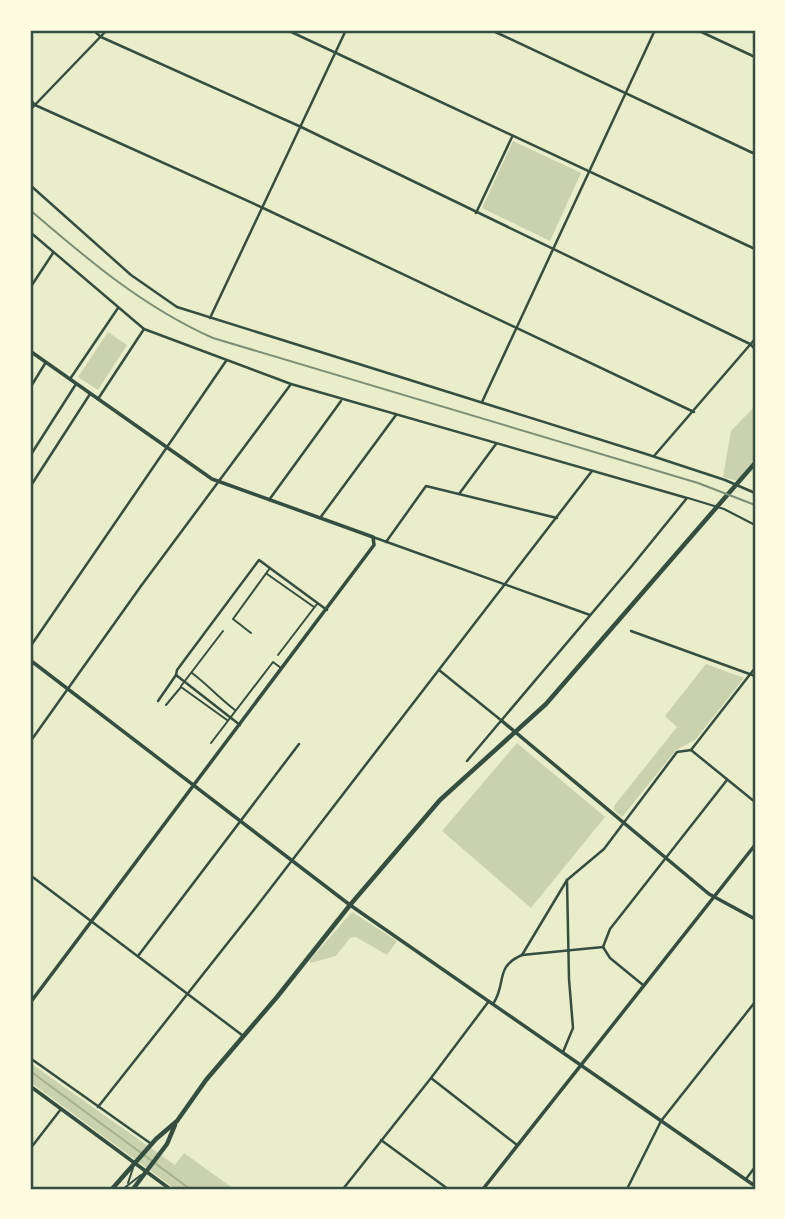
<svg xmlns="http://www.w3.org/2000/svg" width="785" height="1219" viewBox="0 0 785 1219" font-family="Helvetica,sans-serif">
<rect width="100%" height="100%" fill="#e9edc9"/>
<g fill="#cad2ad">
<path d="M 513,141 L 581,173 L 550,241 L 482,208 Z"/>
<path d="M 108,332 L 127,345 L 98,390 L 78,377 Z"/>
<path d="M 755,406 L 755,458 L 737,481 L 723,477 L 731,431 Z"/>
<path d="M 706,664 L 744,678 L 695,740 L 676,750 L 622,817 L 614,810 L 614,806 L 677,727 L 665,716 Z"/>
<path d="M 517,743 L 605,817 L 531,908 L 442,831 Z"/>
<path d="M 352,912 L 397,941 L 387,955 L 356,937 L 350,938 L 336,956 L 310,963 L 310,960 Z"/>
<path d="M 30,1063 L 175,1165 L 184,1153 L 234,1189 L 175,1189 L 30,1082 Z"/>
</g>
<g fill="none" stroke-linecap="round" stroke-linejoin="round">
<path stroke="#a3b18a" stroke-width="2" d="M 30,1071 L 190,1189"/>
<g stroke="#344e41" stroke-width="2">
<path d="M 688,498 L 724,509 L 755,525"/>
<path d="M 267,574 L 314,607"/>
<path d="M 251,633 L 233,619 L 270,568"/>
<path d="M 278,655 L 317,604"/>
<path d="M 192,673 C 208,685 219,698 235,710"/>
<path d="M 181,686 L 223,631"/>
<path d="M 166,705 L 181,687 L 227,720"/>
<path d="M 211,743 L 273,662 L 281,668"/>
<path d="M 128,1183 L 133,1168"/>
<path d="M 123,1189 L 141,1175"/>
</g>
<g stroke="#344e41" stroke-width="2.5">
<path d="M 93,30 L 101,37 L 299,126 L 750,344 L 755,349"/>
<path d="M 287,30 L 755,249"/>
<path d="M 491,30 L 755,154"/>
<path d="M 697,30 L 755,57"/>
<path d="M 30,99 L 35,105 L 261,207 L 694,412"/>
<path d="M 30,110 L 107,30"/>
<path d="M 30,185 L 131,275 L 177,307 L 643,453 L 725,480 L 755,493"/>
<path d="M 476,213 L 512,137"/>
<path d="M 30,232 L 144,329 L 291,384 L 687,498 L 631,567 L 467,761"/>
<path d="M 30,288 L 53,253"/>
<path d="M 210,318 L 346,30"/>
<path d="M 70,379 L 118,308"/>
<path d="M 30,388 L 46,362"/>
<path d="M 98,399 L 144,329"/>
<path d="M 482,402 L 655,30"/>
<path d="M 30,456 L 76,384"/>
<path d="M 654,456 L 755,339"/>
<path d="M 30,487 L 90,394"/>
<path d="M 459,494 L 496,444"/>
<path d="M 269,500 L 341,401"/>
<path d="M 320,518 L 396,415"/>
<path d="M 373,537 L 590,615"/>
<path d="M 386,542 L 426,486 L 557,518"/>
<path d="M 631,631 L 755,676"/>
<path d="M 30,647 L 226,361"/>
<path d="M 439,670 L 502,721"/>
<path d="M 176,675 L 240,725"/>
<path d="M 158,701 L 176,675 L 177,670 L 259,560 L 327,610"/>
<path d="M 30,742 L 141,586 L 291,384"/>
<path d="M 691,750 L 755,668"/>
<path d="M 691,750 L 755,802"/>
<path d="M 30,875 L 242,1035"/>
<path d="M 603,947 L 610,929 L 727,780"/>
<path d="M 603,947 L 610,958 L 643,985"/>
<path d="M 522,955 L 567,880 L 604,849 L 677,752 L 691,750"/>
<path d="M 138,956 L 299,744"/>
<path d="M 493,1004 C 507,984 494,967 522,955 L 603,947"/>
<path d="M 563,1052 L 573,1028 L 569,979 L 567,880"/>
<path d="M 30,1058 L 150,1143"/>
<path d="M 431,1078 L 517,1145"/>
<path d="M 98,1107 L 253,911 L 592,471"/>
<path d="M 381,1140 L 448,1189"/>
<path d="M 30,1149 L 61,1109"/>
<path d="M 746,1179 L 755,1167"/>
<path d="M 343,1189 L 431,1078 L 489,1001"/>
<path d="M 627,1189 L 661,1121 L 755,1002"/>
</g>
<g stroke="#344e41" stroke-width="3.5">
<path d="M 30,351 L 212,479 L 373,537 L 374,545 L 30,1003"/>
<path d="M 30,660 L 350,905 L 755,1186"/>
<path d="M 502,721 L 709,894 L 755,919"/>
<path d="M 30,1086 L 170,1189"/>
<path d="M 483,1189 L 755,845"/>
</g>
<g stroke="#344e41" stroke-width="4.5">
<path d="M 112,1189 L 156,1139 L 177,1121 L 206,1080 L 277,997 L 350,905 L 440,800 L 546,704 L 755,463"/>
<path d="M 133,1189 L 167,1144 L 175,1125"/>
</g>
<path stroke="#7c8e77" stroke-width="2" d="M 30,210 C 87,259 143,307 213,338 L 698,483 L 755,505"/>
</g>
<rect width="785" height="1219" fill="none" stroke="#fefae0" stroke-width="63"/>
<rect x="32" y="32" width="722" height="1156" fill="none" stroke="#344e41" stroke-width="2.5"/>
</svg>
